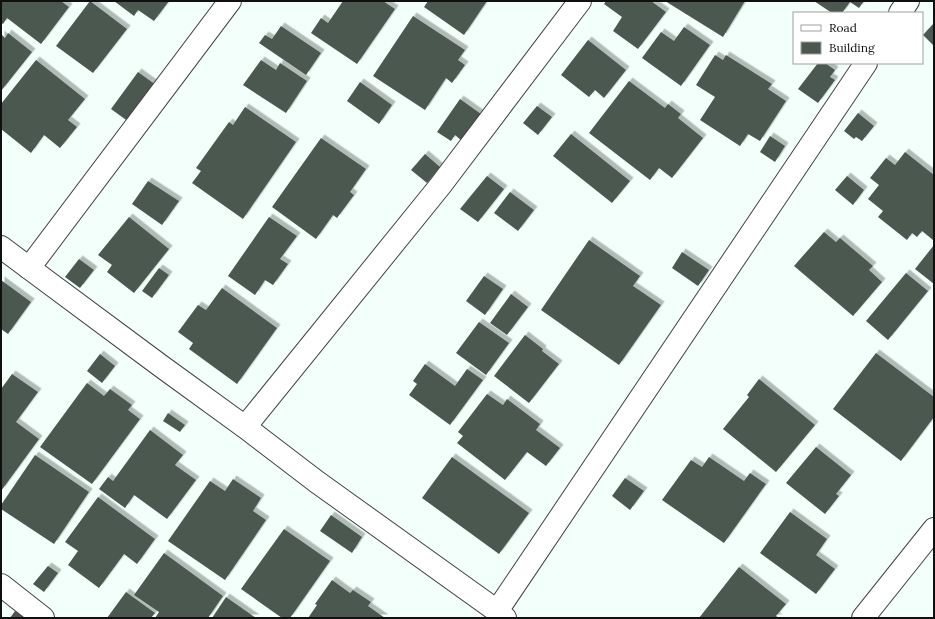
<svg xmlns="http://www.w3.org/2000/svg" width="935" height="619" viewBox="0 0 935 619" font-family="Lora,serif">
<defs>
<filter id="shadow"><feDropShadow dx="3.5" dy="-3.5" stdDeviation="0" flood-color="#0004"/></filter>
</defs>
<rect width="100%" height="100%" fill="#f2fffb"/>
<g fill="#4c584f" filter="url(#shadow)">
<path d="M 1,1 L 61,1 L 69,7 L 41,44 L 7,18 L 3,24 L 1,23 Z"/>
<path d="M 90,1 L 127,29 L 93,73 L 56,46 Z"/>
<path d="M 114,1 L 169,1 L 154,21 L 138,10 L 134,16 Z"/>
<path d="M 343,1 L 383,1 L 395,9 L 357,64 L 311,33 L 321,18 L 328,23 Z"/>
<path d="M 428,1 L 487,1 L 464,35 L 424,7 Z"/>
<path d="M 606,1 L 651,1 L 666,12 L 638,49 L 613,31 L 622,17 L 604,4 Z"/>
<path d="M 665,1 L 745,1 L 723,37 Z"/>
<path d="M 814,1 L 864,1 L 859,8 L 850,2 L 842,13 L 832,13 Z"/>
<path d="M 413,16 L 465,50 L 458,60 L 465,65 L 452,83 L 446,78 L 425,110 L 373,76 Z"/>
<path d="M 934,23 L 934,46 L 923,35 Z"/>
<path d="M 281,26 L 321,53 L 306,75 L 259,43 L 265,35 L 272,39 Z"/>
<path d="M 684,27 L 710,45 L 681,86 L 642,58 L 661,32 L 674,41 Z"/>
<path d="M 8,33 L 32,52 L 1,91 L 1,34 L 5,38 Z"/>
<path d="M 588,40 L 626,70 L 604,98 L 595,90 L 589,97 L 561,75 Z"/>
<path d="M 715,55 L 723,60 L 726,55 L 772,84 L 768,89 L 786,101 L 760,141 L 748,134 L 740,146 L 700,120 L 715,97 L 696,85 Z"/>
<path d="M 36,60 L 85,99 L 68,120 L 77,127 L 60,148 L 44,135 L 31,153 L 1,129 L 1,104 Z"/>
<path d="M 261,60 L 276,70 L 280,63 L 307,81 L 286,113 L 243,85 Z"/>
<path d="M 818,63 L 825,63 L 835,70 L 830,77 L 835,80 L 818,103 L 798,89 Z"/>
<path d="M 138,72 L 156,85 L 129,122 L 111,109 Z"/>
<path d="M 629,81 L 665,108 L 668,104 L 681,114 L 678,118 L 703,138 L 672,178 L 659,168 L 650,180 L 589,133 Z"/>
<path d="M 360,82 L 392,105 L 379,124 L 347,101 Z"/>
<path d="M 460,99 L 481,114 L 462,141 L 455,135 L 451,141 L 437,132 Z"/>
<path d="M 537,106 L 552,117 L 538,135 L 523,123 Z"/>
<path d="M 245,107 L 296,142 L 243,219 L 192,183 L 201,171 L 196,168 L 229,122 L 233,125 Z"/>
<path d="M 858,113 L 874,126 L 862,141 L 856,137 L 854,139 L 844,131 Z"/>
<path d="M 571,134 L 630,181 L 612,203 L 553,156 Z"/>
<path d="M 770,136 L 785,146 L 775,162 L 760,152 Z"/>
<path d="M 321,138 L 366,169 L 350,192 L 354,195 L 337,218 L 333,215 L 316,239 L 272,207 Z"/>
<path d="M 905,152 L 934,175 L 934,239 L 933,240 L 922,231 L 917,237 L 912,233 L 907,240 L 878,217 L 883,211 L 868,199 L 879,185 L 870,178 L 886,158 L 895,165 Z"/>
<path d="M 425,154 L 440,167 L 427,183 L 411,170 Z"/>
<path d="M 487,176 L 504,189 L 478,222 L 460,209 Z"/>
<path d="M 847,176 L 864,190 L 853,205 L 835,190 Z"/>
<path d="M 148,181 L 179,201 L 162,225 L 132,204 Z"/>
<path d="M 510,192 L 534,210 L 518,231 L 494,213 Z"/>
<path d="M 129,217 L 169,249 L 134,293 L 107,272 L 112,265 L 98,255 Z"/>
<path d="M 269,217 L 297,236 L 280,259 L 288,264 L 273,285 L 265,280 L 255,295 L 228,276 Z"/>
<path d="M 824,232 L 836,242 L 840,238 L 873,266 L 869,270 L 882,282 L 853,316 L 794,266 Z"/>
<path d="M 589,240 L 640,276 L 633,286 L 661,305 L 619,365 L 541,310 Z"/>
<path d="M 934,245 L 934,284 L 915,269 Z"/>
<path d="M 682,252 L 709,270 L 698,286 L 672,268 Z"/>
<path d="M 79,259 L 94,270 L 80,288 L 65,277 Z"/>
<path d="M 159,268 L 169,275 L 152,298 L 142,291 Z"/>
<path d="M 906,273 L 928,291 L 888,340 L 866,321 Z"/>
<path d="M 484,276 L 503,289 L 485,315 L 466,301 Z"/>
<path d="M 1,280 L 31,302 L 8,334 L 1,329 Z"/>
<path d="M 222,288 L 277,328 L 237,384 L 189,349 L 193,343 L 178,332 L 198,305 L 206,310 Z"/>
<path d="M 511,294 L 528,307 L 507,335 L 490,323 Z"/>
<path d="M 479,322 L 509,343 L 486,375 L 456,353 Z"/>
<path d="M 525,335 L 543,349 L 542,351 L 559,364 L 529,403 L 494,376 Z"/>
<path d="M 876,353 L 934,397 L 934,417 L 901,461 L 833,409 Z"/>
<path d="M 100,354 L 115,366 L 102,383 L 87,371 Z"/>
<path d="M 425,364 L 455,386 L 467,369 L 483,380 L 450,425 L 409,395 L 417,384 L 413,381 Z"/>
<path d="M 12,374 L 38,392 L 16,422 L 39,439 L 1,491 L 1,389 Z"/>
<path d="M 759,379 L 815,425 L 776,472 L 723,429 L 749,397 L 747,395 Z"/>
<path d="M 87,383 L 104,396 L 110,389 L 132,405 L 128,410 L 140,419 L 92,484 L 40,447 Z"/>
<path d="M 487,394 L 503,405 L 507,399 L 540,424 L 536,430 L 560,448 L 546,466 L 527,452 L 505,480 L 457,443 L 463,436 L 458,432 Z"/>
<path d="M 168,413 L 185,425 L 180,432 L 163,421 Z"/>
<path d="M 150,430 L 183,455 L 175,465 L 196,480 L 167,519 L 134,495 L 125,508 L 99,489 L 108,477 L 113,481 Z"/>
<path d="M 816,447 L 851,475 L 836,494 L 839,496 L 825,514 L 786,483 Z"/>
<path d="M 35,455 L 89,492 L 54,544 L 1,509 L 1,505 Z"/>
<path d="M 452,457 L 529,513 L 499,554 L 422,498 Z"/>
<path d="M 709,457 L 744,481 L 750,473 L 766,484 L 724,543 L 662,500 L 691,460 L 702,467 Z"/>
<path d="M 625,478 L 644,491 L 630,510 L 612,496 Z"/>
<path d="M 233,479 L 261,498 L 253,511 L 266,520 L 225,580 L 168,541 L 210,481 L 225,491 Z"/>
<path d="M 98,497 L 155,539 L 137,564 L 124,554 L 99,588 L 68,565 L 78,551 L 65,542 Z"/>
<path d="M 790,512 L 827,539 L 816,555 L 835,569 L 816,594 L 760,553 Z"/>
<path d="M 331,515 L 362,537 L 352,553 L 320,531 Z"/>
<path d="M 284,529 L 330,561 L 290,618 L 282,618 L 241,589 Z"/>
<path d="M 164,553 L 223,596 L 208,618 L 155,618 L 159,612 L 134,595 Z"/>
<path d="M 48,566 L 58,573 L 44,592 L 33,584 Z"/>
<path d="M 739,567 L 786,604 L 776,616 L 779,618 L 699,618 Z"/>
<path d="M 332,580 L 350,593 L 353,590 L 371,602 L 368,606 L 385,618 L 308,618 L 317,605 L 315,604 Z"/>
<path d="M 126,592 L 155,613 L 151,618 L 107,618 Z"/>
<path d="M 226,597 L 256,618 L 212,618 Z"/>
<path d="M 15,611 L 26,618 L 10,618 Z"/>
</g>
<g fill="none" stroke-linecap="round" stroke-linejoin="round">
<g stroke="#434343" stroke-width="24">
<g id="minor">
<path d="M 900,13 L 908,1"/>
<path d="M 1,247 L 29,268 L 161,366 L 245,427 L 317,482 L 497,611 L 505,618"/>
<path d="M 29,268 L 230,1"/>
<path d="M 245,427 L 440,186 L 580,1"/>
<path d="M 1,585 L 43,618"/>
<path d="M 497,611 L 866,63"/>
<path d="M 863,618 L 934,529"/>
</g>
</g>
<use href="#minor" stroke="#fff" stroke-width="22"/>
</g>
<rect width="935" height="619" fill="none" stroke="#101010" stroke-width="4"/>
<rect x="793" y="12" width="130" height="52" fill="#ffffff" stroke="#9f9f9f"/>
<rect x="801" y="25" width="20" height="6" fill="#ffffff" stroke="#9f9f9f"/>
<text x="829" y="32" font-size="12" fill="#101010">Road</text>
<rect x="801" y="42" width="20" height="12" fill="#4c584f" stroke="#9f9f9f"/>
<text x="829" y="52" font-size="12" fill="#101010">Building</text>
</svg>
